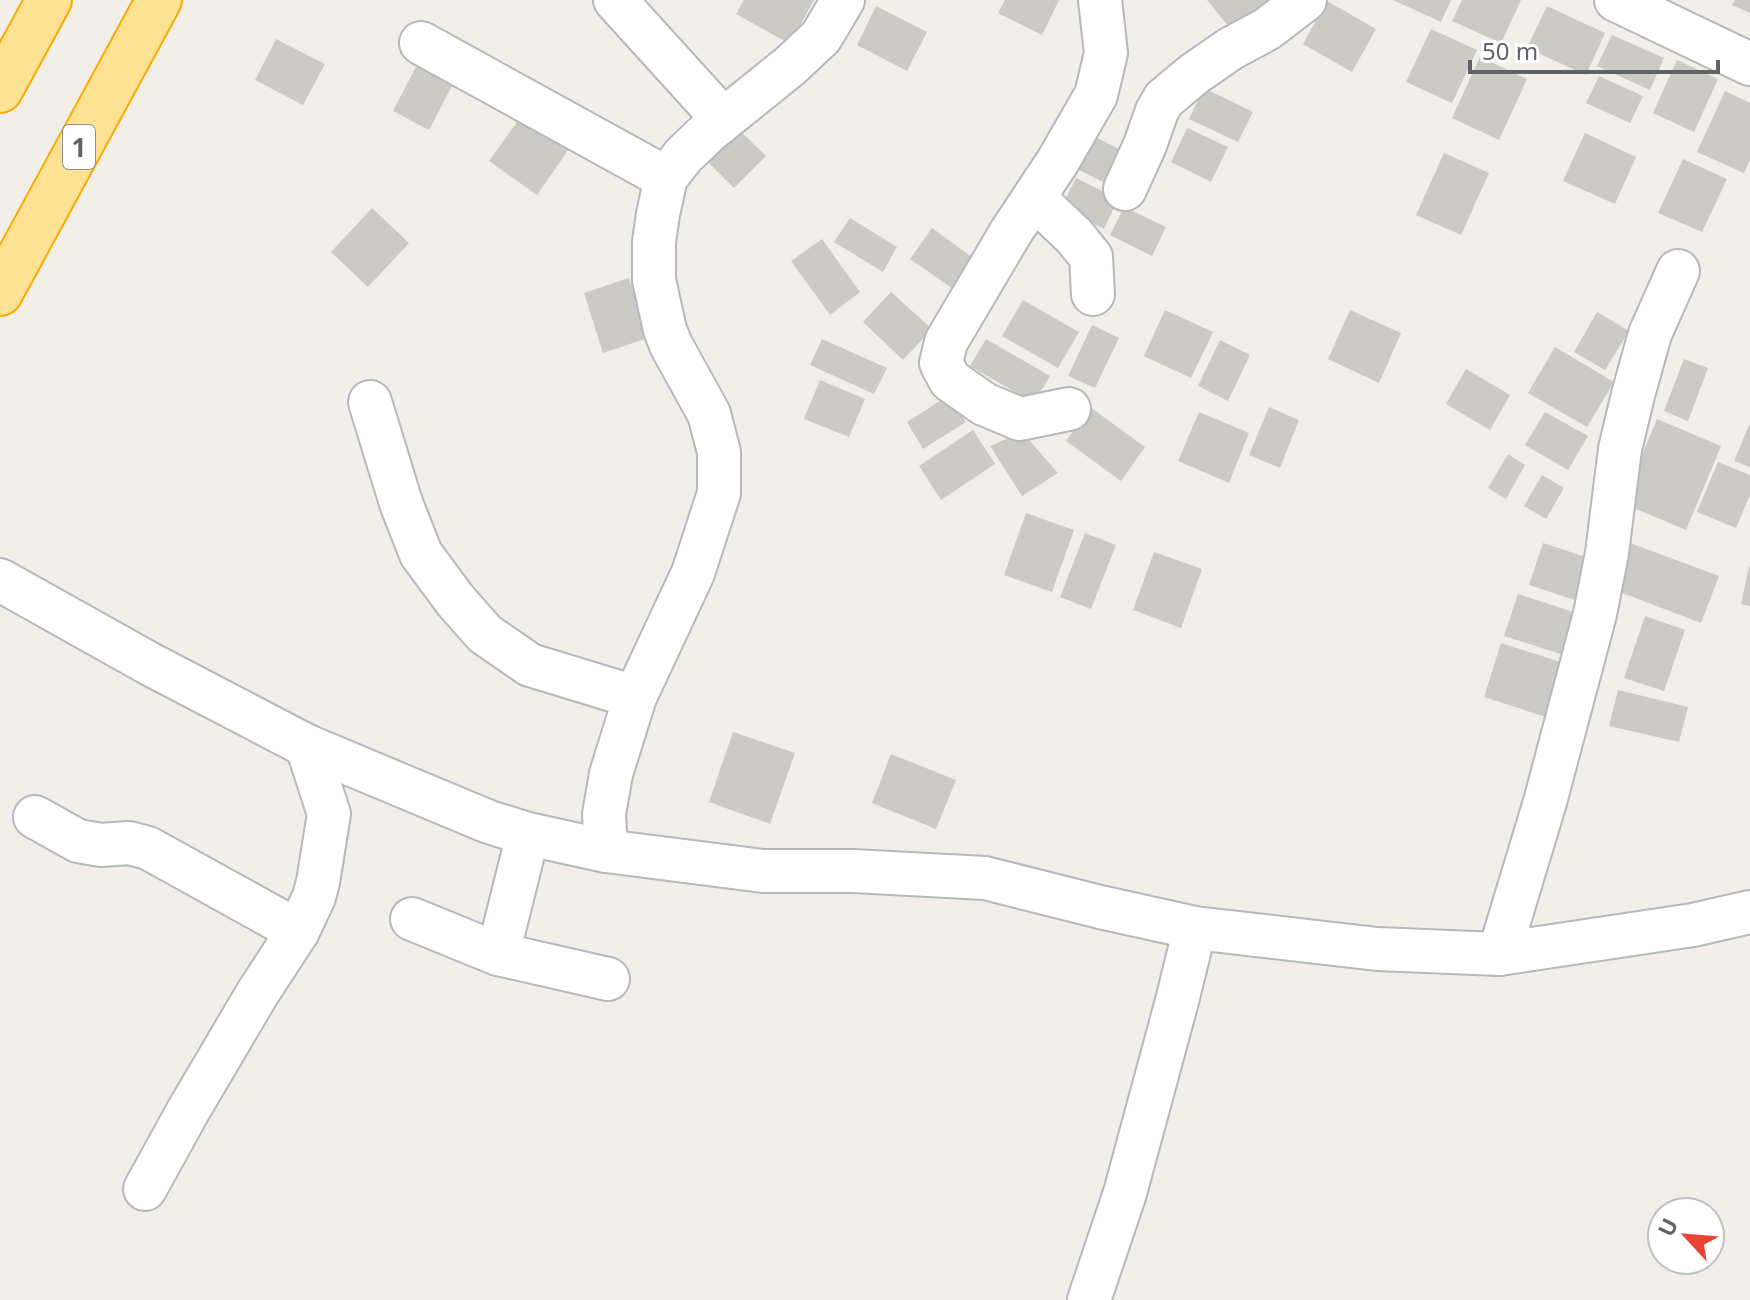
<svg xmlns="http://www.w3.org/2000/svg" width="1750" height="1300" viewBox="0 0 1750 1300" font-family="'Noto Sans',sans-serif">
<rect width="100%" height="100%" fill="#f1efe8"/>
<g fill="#cccac5">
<path d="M 744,0 L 814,0 L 790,44 L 736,14 Z"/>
<path d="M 1005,0 L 1059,0 L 1042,35 L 998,13 Z"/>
<path d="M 1207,0 L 1272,0 L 1233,32 Z"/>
<path d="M 1393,0 L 1451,0 L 1441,22 Z"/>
<path d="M 1462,0 L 1521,0 L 1501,43 L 1452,21 Z"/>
<path d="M 1735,0 L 1750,0 L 1750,13 L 1732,5 Z"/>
<path d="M 1327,1 L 1376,29 L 1352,72 L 1303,44 Z"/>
<path d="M 876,6 L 927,32 L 907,71 L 857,45 Z"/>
<path d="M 1547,6 L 1605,33 L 1586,75 L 1527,48 Z"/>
<path d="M 1431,29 L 1477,50 L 1452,103 L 1406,82 Z"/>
<path d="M 1612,35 L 1664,58 L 1650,90 L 1597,66 Z"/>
<path d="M 276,39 L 325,64 L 303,105 L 255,80 Z"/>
<path d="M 1480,57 L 1527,79 L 1499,140 L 1452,118 Z"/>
<path d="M 1677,60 L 1718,79 L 1694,132 L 1653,113 Z"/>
<path d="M 419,61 L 455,80 L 429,130 L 393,111 Z"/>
<path d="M 1599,76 L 1643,96 L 1630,123 L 1586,103 Z"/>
<path d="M 1204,88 L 1253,112 L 1238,142 L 1189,119 Z"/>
<path d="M 1725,91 L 1750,103 L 1750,160 L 1744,173 L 1697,152 Z"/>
<path d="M 522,115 L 569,149 L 537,195 L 489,161 Z"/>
<path d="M 735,126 L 766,156 L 734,188 L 704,158 Z"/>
<path d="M 1187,128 L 1228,147 L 1211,182 L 1171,162 Z"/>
<path d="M 1585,133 L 1636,157 L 1615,204 L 1563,181 Z"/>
<path d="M 1093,136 L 1135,157 L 1119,190 L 1077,169 Z"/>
<path d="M 1444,153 L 1489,173 L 1461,235 L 1416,215 Z"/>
<path d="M 1683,159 L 1727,179 L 1702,232 L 1658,213 Z"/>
<path d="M 1076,178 L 1118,199 L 1104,229 L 1061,208 Z"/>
<path d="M 1124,207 L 1166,227 L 1152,256 L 1110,235 Z"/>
<path d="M 372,208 L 409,243 L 368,287 L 331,252 Z"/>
<path d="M 850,218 L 897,247 L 883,272 L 834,242 Z"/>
<path d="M 932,228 L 983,265 L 962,295 L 910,259 Z"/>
<path d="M 822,239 L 860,292 L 830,315 L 791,261 Z"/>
<path d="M 629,278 L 648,338 L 603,353 L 584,293 Z"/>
<path d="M 891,292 L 932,329 L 903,360 L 863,322 Z"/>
<path d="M 1023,300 L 1079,332 L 1058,368 L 1002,336 Z"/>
<path d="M 1165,310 L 1213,332 L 1191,378 L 1144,356 Z"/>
<path d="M 1350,310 L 1401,333 L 1379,383 L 1328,359 Z"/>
<path d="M 1597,312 L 1629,331 L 1605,370 L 1574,352 Z"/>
<path d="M 1092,325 L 1119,338 L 1095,388 L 1068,376 Z"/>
<path d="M 822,339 L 887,368 L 874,394 L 810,365 Z"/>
<path d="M 986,339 L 1050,376 L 1034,403 L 970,366 Z"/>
<path d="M 1220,340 L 1250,355 L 1228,401 L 1198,386 Z"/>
<path d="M 1555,347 L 1614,382 L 1587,427 L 1528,393 Z"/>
<path d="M 1684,359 L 1708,368 L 1688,421 L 1664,411 Z"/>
<path d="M 1466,369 L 1510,395 L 1490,430 L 1446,404 Z"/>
<path d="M 820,380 L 865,399 L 849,437 L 804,419 Z"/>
<path d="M 949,395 L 966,422 L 923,449 L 907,422 Z"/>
<path d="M 1090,407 L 1145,447 L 1121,481 L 1066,441 Z"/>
<path d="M 1269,407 L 1299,420 L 1280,468 L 1249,455 Z"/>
<path d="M 1199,412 L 1249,433 L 1229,483 L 1178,461 Z"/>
<path d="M 1545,412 L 1588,436 L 1568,470 L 1525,445 Z"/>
<path d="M 1657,419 L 1721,446 L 1686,530 L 1622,503 Z"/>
<path d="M 1750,423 L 1750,467 L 1734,461 Z"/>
<path d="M 973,430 L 995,464 L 941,500 L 919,466 Z"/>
<path d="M 1022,432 L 1058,473 L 1022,496 L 990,446 Z"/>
<path d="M 1508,454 L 1525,465 L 1506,499 L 1488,488 Z"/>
<path d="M 1718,462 L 1750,475 L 1750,495 L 1736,528 L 1697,512 Z"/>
<path d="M 1542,475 L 1564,488 L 1546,519 L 1524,506 Z"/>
<path d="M 1026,513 L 1074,530 L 1052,592 L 1004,575 Z"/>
<path d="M 1085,533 L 1116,545 L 1091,609 L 1060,597 Z"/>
<path d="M 1543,543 L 1601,562 L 1587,604 L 1529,585 Z"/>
<path d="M 1630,543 L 1719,576 L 1701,623 L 1612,589 Z"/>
<path d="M 1154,552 L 1202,569 L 1181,628 L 1133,610 Z"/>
<path d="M 1749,566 L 1750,566 L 1750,606 L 1741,604 Z"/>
<path d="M 1518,594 L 1577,613 L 1564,655 L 1504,636 Z"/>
<path d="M 1645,616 L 1685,630 L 1664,691 L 1624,678 Z"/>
<path d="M 1501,643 L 1576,667 L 1558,721 L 1484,697 Z"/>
<path d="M 1618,690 L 1688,707 L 1679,742 L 1609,726 Z"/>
<path d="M 733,732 L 795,753 L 770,824 L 709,802 Z"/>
<path d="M 891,754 L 956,780 L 936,829 L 872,803 Z"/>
</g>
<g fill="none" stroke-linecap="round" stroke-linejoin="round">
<g stroke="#b5b8bc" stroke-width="46">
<g id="minor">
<path d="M 615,0 L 723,119"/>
<path d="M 1616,0 L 1750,64"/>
<path d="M 421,43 L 666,178"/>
<path d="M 1125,189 L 1145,145 L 1157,111 L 1164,99 L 1194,74 L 1230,49 L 1267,29 L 1305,0"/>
<path d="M 1034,198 L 1074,236 L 1091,257 L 1093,294"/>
<path d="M 370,402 L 401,503 L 421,554 L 455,600 L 485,634 L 530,665 L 635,697"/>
<path d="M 1069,409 L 1020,419 L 984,404 L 950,380 L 941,363 L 946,342 L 1011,232 L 1058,161 L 1096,95 L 1106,53 L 1100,0"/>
<path d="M 0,580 L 150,664 L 307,746 L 489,822 L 528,834 L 606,851 L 763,871 L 853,871 L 985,878 L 1100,907 L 1195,928 L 1377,949 L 1499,954 L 1693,925 L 1750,912"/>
<path d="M 35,817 L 78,841 L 101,845 L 129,843 L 148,848 L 298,931"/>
<path d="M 528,834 L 498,954 L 608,979"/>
<path d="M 606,851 L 604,814 L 611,774 L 635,697 L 693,573 L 719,493 L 719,452 L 709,414 L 671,345 L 665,330 L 654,280 L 654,242 L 658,214 L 666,178 L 683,156 L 708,132 L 790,66 L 821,37 L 843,0"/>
<path d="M 412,919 L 498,954"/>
<path d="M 1499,954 L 1545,802 L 1595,614 L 1607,553 L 1620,449 L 1633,395 L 1650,334 L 1678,271"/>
<path d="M 145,1189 L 188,1111 L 257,994 L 298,931 L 314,897 L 318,882 L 329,814 L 307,746"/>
<path d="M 1089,1300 L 1125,1193 L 1177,1001 L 1195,928"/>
</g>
</g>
<g stroke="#f9ab00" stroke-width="48">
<g id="highway">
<path d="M 0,90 L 49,0"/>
<path d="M 0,293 L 159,0"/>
</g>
</g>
<use href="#minor" stroke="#fff" stroke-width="42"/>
<use href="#highway" stroke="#fde293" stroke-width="44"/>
</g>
<g text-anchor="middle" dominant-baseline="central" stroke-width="6" stroke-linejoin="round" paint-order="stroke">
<rect fill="#fff" stroke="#8f9295" stroke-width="2" x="63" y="125" width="32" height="44" rx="6"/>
<g font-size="26" font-weight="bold" fill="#5f6368">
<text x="79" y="147">1</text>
</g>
</g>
<g transform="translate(1686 1236) rotate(296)"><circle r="38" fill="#ffffff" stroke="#bfc1c3" stroke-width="2"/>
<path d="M0-6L14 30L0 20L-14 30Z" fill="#ea4335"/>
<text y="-12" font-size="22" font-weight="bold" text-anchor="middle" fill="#5f6368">U</text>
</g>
<path d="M1470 60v12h248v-12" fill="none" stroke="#5f6368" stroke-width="4"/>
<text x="1482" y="60" font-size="24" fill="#5f6368" stroke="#ffffff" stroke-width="6" paint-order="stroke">50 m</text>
</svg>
